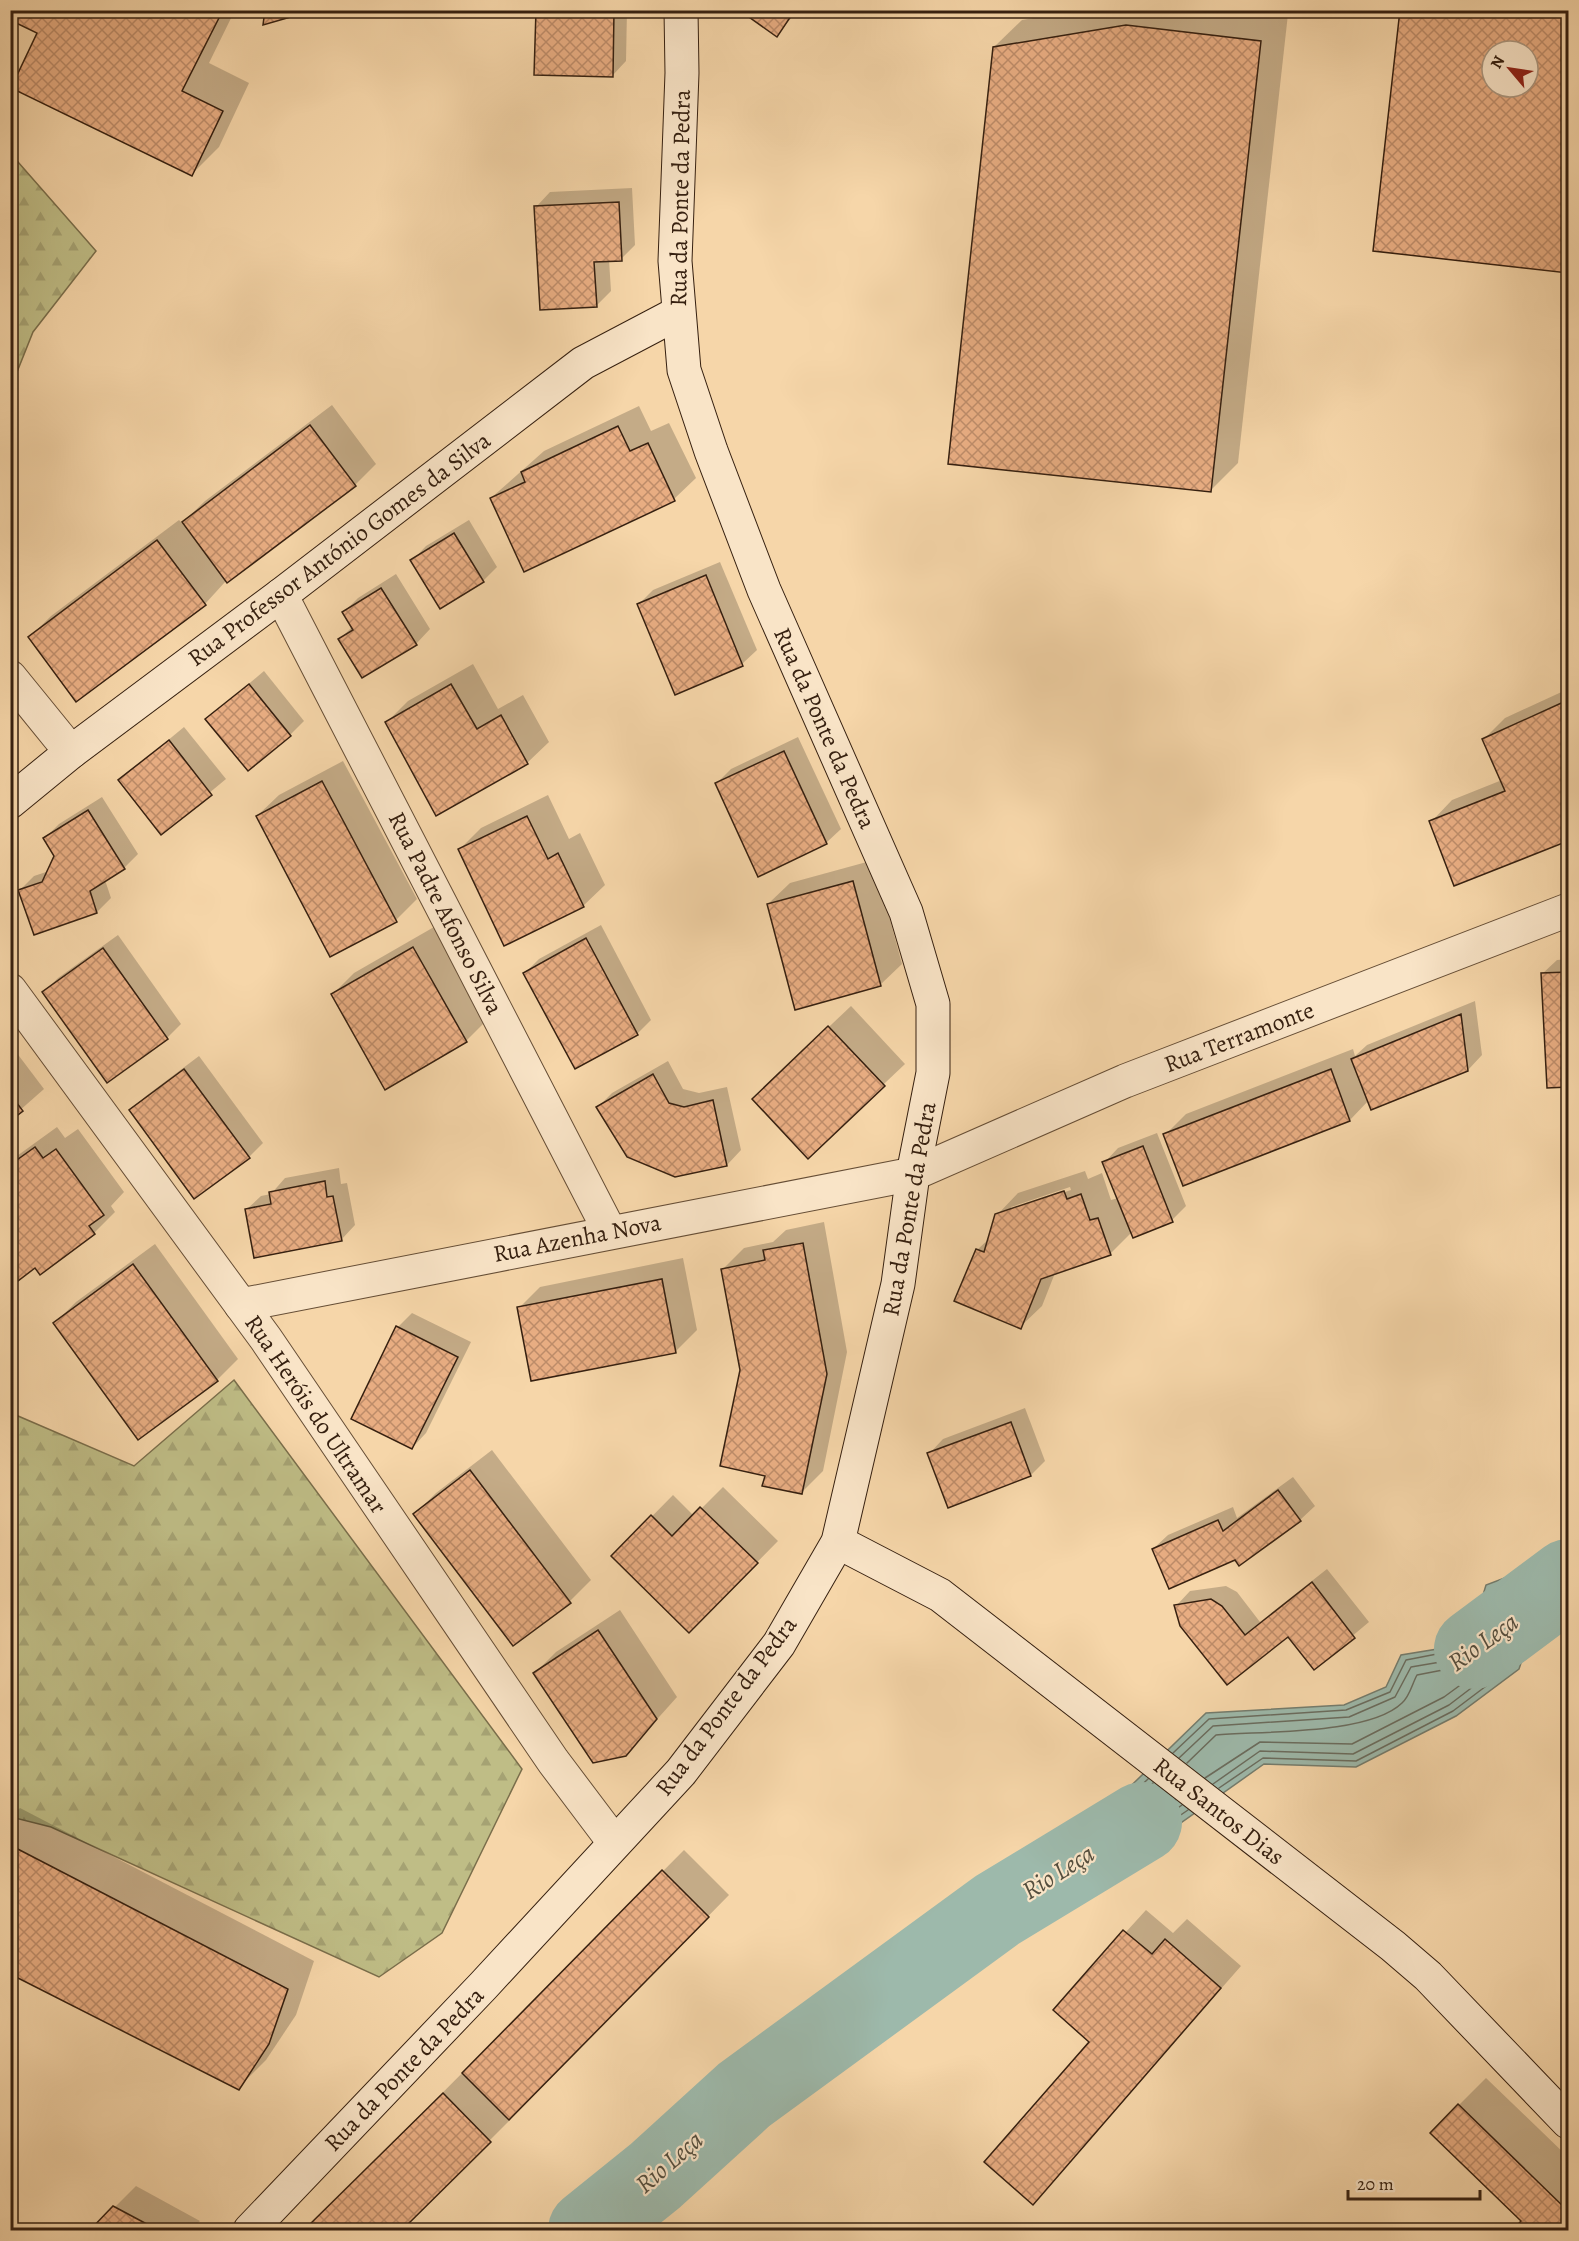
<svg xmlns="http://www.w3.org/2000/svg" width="1579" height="2241" viewBox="0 0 1579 2241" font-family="Alegreya,serif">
<defs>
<pattern id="forest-firs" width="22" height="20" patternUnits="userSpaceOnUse" patternTransform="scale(1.5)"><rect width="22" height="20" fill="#bfbd86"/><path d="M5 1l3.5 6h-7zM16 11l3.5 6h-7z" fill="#a5a273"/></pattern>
<pattern id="building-cross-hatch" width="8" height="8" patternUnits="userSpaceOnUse" patternTransform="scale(1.5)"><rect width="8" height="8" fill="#e8ad82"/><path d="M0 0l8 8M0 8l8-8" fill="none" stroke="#bd8c69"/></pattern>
</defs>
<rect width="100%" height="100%" fill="#f6d6a9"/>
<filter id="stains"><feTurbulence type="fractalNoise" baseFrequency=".00333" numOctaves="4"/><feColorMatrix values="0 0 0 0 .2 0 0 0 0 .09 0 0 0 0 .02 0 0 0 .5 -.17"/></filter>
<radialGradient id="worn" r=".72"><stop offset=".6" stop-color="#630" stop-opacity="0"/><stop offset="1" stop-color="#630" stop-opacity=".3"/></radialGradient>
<g fill="url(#forest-firs)" stroke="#7a6e4b" stroke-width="1.5">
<path d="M 11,154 L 96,251 L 33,332 L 11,387 Z"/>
<path d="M 234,1380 L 522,1769 L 442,1933 L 379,1977 L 51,1827 L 11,1817 L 11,1413 L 134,1466 Z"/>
</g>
<path fill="#9db9ab" stroke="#747c6d" stroke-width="1.5" d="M 1547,1562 L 1568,1591 L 1525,1625 L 1530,1636 L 1519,1669 L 1456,1716 L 1356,1767 L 1264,1764 L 1072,1900 L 1037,1867 L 1107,1809 L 1206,1713 L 1344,1705 L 1386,1687 L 1401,1655 L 1468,1644 L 1486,1585 Z"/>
<g fill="#0003" fill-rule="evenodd">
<path d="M 10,10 L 235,10 L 209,63 L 249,83 L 219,147 L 192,174 L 39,33 Z"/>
<path d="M 537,10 L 627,10 L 626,61 L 612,76 Z"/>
<path d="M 742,10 L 798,10 L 777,35 Z"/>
<path d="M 1078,10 L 1259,10 L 1288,14 L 1238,463 L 1210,491 L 994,47 L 1022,20 Z"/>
<path d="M 1402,10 L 1568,10 L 1568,271 L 1375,250 ZM 1492,51 L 1528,51 L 1528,87 L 1492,87 Z"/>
<path d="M 632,188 L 635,245 L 621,259 L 609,260 L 611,291 L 597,305 L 536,207 L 550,192 Z"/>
<path d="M 332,405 L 376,464 L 355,485 L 225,582 L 205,604 L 30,637 L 51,616 L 179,520 L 182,523 L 205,501 Z"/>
<path d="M 639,406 L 651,431 L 669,423 L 696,478 L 674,499 L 525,570 L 491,498 L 544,451 Z"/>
<path d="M 469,520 L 497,567 L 483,581 L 412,561 L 426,546 Z"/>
<path d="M 720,562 L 757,650 L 742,664 L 675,693 L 639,604 L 653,590 Z"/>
<path d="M 396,574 L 430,629 L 416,644 L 340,639 L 353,626 L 344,612 L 358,598 Z"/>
<path d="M 473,664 L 498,709 L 523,695 L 549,742 L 527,763 L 387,722 L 408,701 Z"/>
<path d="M 264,671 L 304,721 L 290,735 L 207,719 Z"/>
<path d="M 1568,689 L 1568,839 L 1455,885 L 1431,822 L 1452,800 L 1502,780 L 1484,739 L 1505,718 Z"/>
<path d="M 184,727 L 226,779 L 161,833 L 120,780 Z"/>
<path d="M 798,737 L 841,829 L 826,843 L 717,783 L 731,769 Z"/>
<path d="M 343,761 L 417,899 L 396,920 L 257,816 L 279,795 Z"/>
<path d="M 548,795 L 569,839 L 580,833 L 605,885 L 583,906 L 460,849 L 481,828 Z"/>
<path d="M 102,797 L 138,854 L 124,868 L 105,880 L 111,898 L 97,912 L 20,890 L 34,876 L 49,871 L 56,856 L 45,838 L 59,824 Z"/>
<path d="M 874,860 L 902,964 L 880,985 L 768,904 L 790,883 Z"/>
<path d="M 601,925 L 651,1020 L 637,1034 L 525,973 L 539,959 Z"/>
<path d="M 434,927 L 487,1020 L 466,1041 L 333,994 L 354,973 Z"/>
<path d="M 118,935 L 181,1024 L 167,1038 L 44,992 L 58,978 Z"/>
<path d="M 1568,959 L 1568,1085 L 1548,1086 L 1542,974 L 1557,960 Z"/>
<path d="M 1475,1001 L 1482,1055 L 1468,1070 L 1369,1100 L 1350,1120 L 1184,1184 L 1165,1135 L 1186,1114 L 1353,1049 L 1355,1056 L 1367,1045 Z"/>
<path d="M 851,1006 L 905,1064 L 808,1156 L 775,1078 Z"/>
<path d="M 10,1044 L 44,1089 L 10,1119 Z"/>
<path d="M 199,1056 L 263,1143 L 249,1157 L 131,1110 L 146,1096 Z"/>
<path d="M 668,1061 L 683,1089 L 699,1093 L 727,1087 L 741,1150 L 727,1165 L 598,1107 L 612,1093 Z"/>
<path d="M 57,1127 L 65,1138 L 78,1129 L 124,1192 L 111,1206 L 115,1212 L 94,1233 L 10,1278 L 10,1161 Z"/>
<path d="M 1157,1133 L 1186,1206 L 1172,1220 L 1132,1232 L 1110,1254 L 1055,1273 L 1042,1306 L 1020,1327 L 956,1300 L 978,1249 L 991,1237 L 997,1215 L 1018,1193 L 1085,1171 L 1088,1179 L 1102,1173 L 1111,1200 L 1118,1198 L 1104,1163 L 1118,1148 ZM 1070,1187 L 1071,1190 L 1011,1210 L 1011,1207 Z"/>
<path d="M 339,1168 L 341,1184 L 347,1183 L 355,1225 L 341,1240 L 246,1210 L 261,1196 L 271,1194 L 285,1178 Z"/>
<path d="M 824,1222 L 847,1352 L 823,1471 L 802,1492 L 741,1370 L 723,1269 L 744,1248 L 773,1242 L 786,1230 Z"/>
<path d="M 155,1244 L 238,1359 L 217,1380 L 55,1323 L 76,1302 Z"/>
<path d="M 683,1258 L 697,1330 L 676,1351 L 519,1308 L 540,1287 Z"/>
<path d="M 412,1313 L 471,1342 L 426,1433 L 412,1448 L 398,1327 Z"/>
<path d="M 1025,1408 L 1045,1461 L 1031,1475 L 929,1454 L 943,1439 Z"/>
<path d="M 492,1450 L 591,1580 L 570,1601 L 415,1514 L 436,1493 Z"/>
<path d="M 1293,1477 L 1315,1506 L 1300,1520 L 1236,1559 L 1153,1549 L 1168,1535 L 1233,1507 L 1237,1518 Z"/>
<path d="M 723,1487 L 778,1541 L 689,1631 L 613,1556 L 673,1495 L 694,1516 Z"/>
<path d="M 1327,1569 L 1369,1622 L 1314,1668 L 1288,1635 L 1227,1683 L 1176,1606 L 1190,1591 L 1226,1586 L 1237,1592 L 1260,1622 Z"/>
<path d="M 620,1610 L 677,1697 L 625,1755 L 535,1673 L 556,1652 Z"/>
<path d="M 20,1808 L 314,1961 L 296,2015 L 266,2060 L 238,2088 L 10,1972 L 10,1817 Z"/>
<path d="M 684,1850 L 729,1895 L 510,2118 L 511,2119 L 400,2230 L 306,2230 Z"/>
<path d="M 1146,1910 L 1173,1933 L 1187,1919 L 1241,1966 L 1033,2203 L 1091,2042 L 1055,2010 Z"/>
<path d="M 1486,2078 L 1568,2157 L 1568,2230 L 1515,2230 L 1524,2221 L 1459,2105 Z"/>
<path d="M 136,2186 L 200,2221 L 191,2230 L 92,2230 Z"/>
</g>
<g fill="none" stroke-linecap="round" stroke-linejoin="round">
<g stroke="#6a6c5e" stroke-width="1.5">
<path d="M 1173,1753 L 1209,1719 L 1346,1710 L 1390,1692 L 1406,1660 L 1473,1647 L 1491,1589 L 1544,1570 L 1559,1587 L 1558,1591 L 1520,1621 L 1519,1627 L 1524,1637 L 1514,1665 L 1453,1711 L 1356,1761 L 1263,1758 L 1219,1788"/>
<path d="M 1179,1758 L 1213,1726 L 1349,1717 L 1395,1697 L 1411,1667 L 1470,1657 L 1478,1652 L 1497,1595 L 1541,1579 L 1548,1586 L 1548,1590 L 1513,1619 L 1512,1627 L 1515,1638 L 1508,1660 L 1449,1705 L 1353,1754 L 1260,1751 L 1213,1784"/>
<path d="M 1187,1763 L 1216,1735 C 1262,1731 1369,1735 1402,1703 C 1410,1696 1412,1684 1417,1675 L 1479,1663 L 1489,1652 L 1497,1626 L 1502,1626 L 1506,1638 L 1500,1656 L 1444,1697 L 1352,1744 L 1260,1742 L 1205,1778"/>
<path d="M 1148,1779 L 1111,1814 L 1048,1866 L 1049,1869 L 1071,1890 L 1188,1810"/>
<path d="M 1153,1783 L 1116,1819 L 1060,1866 L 1060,1870 L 1075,1881 L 1182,1805"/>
<path d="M 1161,1789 L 1094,1849 L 1094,1853 L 1098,1854 L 1175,1800"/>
</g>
<g stroke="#9db9ab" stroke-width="80">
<path d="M 1474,1649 L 1568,1579"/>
<path d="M 588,2230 L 655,2176 L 744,2095 L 997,1910 L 1142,1822"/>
</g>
</g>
<g fill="url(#building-cross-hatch)" stroke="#362010" stroke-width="1.5" fill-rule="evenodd">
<path d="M 10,10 L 223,10 L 182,91 L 223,111 L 192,176 L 11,88 L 37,33 L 10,20 Z"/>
<path d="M 265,10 L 315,10 L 263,25 Z"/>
<path d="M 536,10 L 614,11 L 613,77 L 534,75 Z"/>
<path d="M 739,10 L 795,10 L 777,37 Z"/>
<path d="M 1400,10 L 1568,10 L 1568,273 L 1373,251 ZM 1492,51 L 1528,51 L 1528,87 L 1492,87 Z"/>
<path d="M 1126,25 L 1261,41 L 1211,492 L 948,464 L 993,47 Z"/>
<path d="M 619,202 L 622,261 L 594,262 L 597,307 L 540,310 L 534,206 Z"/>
<path d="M 310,425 L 356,486 L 227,583 L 182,522 Z"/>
<path d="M 618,426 L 630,451 L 648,443 L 675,501 L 524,572 L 490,498 L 525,482 L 521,472 Z"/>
<path d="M 454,533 L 484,582 L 440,609 L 410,560 Z"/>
<path d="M 157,540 L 206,605 L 76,702 L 28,637 Z"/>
<path d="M 706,575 L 743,666 L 675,695 L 637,604 Z"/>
<path d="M 381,588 L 417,645 L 362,678 L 338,639 L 353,630 L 342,612 Z"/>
<path d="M 249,684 L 291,736 L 248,771 L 205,719 Z"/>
<path d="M 451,684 L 477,729 L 501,715 L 528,764 L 436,816 L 385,722 Z"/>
<path d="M 1568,700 L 1568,841 L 1454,886 L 1429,821 L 1505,791 L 1482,739 Z"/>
<path d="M 169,740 L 212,795 L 161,835 L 118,780 Z"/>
<path d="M 784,751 L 827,844 L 758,877 L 715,783 Z"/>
<path d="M 322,781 L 397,922 L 330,957 L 256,816 Z"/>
<path d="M 88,810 L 125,869 L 90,891 L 97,913 L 34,935 L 18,890 L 42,882 L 54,856 L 43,838 Z"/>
<path d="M 527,816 L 548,859 L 558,853 L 584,907 L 504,946 L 458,849 Z"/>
<path d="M 853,881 L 881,986 L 795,1010 L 767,904 Z"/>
<path d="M 586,938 L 638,1035 L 575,1069 L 523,973 Z"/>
<path d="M 413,947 L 467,1042 L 385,1090 L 331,994 Z"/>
<path d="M 103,948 L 168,1039 L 107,1083 L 42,992 Z"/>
<path d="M 1568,972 L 1568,1087 L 1547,1088 L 1541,973 Z"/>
<path d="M 1461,1014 L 1468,1071 L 1371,1110 L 1351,1059 Z"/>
<path d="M 828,1026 L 885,1086 L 808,1159 L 752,1099 Z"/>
<path d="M 184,1069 L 250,1158 L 194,1199 L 129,1110 Z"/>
<path d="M 1331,1069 L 1350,1121 L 1183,1186 L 1163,1134 Z"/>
<path d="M 653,1074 L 669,1103 L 684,1107 L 713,1100 L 727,1166 L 675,1177 L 627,1157 L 596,1107 Z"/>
<path d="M 10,1094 L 23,1111 L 10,1121 Z"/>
<path d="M 1143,1146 L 1173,1222 L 1133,1238 L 1102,1162 Z"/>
<path d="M 35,1147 L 43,1158 L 56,1149 L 104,1215 L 89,1226 L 95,1234 L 40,1275 L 35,1268 L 14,1284 L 10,1280 L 10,1165 Z"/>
<path d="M 325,1181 L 327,1197 L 333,1196 L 342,1241 L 254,1258 L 245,1209 L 271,1204 L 269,1192 Z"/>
<path d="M 1064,1191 L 1067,1199 L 1081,1194 L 1090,1220 L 1098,1218 L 1111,1255 L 1041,1279 L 1021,1329 L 954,1301 L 976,1249 L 984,1252 L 995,1214 Z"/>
<path d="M 803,1243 L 827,1374 L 802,1494 L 762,1486 L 765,1476 L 720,1466 L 740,1370 L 721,1269 L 765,1260 L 763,1250 Z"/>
<path d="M 133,1264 L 218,1381 L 138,1440 L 53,1323 Z"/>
<path d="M 662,1279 L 676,1353 L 531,1381 L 517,1307 Z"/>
<path d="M 396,1326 L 458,1357 L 412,1449 L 351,1419 Z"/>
<path d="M 1011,1422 L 1031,1476 L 948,1508 L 927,1453 Z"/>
<path d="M 470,1470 L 571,1603 L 513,1646 L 413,1514 Z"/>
<path d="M 1278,1490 L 1301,1521 L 1239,1566 L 1235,1560 L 1169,1589 L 1152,1549 L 1218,1520 L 1223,1531 Z"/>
<path d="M 700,1507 L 758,1563 L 689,1633 L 611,1556 L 651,1515 L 672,1536 Z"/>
<path d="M 1312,1582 L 1355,1638 L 1314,1670 L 1288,1637 L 1227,1685 L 1180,1626 L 1174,1605 L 1211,1599 L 1222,1606 L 1245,1635 Z"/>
<path d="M 598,1630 L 657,1719 L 626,1756 L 593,1763 L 533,1673 Z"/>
<path d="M 10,1845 L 288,1989 L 269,2044 L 239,2090 L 10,1974 Z"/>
<path d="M 662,1870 L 709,1917 L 509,2120 L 462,2073 Z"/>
<path d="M 1123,1930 L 1152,1954 L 1165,1939 L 1221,1988 L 1033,2205 L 984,2162 L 1089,2042 L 1053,2010 Z"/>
<path d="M 443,2093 L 491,2142 L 402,2230 L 304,2230 Z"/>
<path d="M 1458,2104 L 1568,2211 L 1568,2230 L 1513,2230 L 1521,2221 L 1430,2133 Z"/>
<path d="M 113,2206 L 158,2230 L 90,2230 Z"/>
</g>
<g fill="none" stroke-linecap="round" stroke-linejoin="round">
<g stroke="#664e36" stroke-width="35">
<g id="street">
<path d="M 281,595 L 610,1232"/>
<path d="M 10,677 L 71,752"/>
<path d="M 10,990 L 266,1339 L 553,1761 L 614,1842"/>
<path d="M 241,1305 L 913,1174 L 1125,1081 L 1568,910"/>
</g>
</g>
<g stroke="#362010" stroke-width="35">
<g id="secondary">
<path d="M 10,802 L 71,752 L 281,595 L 583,363 L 678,313"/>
<path d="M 838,1542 L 940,1595 L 1393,1946 L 1428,1976 L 1568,2122"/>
<path d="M 250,2230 L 483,1986 L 681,1772 L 779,1644 L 838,1542 L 898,1284 L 913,1174 L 933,1073 L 933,1004 L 906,912 L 764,590 L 711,451 L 684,370 L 675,261 L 682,73 L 681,10"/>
</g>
</g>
<use href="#street" stroke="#f9e4c7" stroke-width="33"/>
<use href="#secondary" stroke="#f9e4c7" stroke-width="33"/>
</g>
<g text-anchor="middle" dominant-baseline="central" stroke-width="4.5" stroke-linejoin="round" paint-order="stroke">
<g font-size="24" fill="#362010" stroke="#f9e4c7">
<text transform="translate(680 198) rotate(-89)">Rua da Ponte da Pedra</text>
<text transform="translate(339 549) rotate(-37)">Rua Professor António Gomes da Silva</text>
<text transform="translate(825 728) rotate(66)">Rua da Ponte da Pedra</text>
<text transform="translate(446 913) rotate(63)">Rua Padre Afonso Silva</text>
<text transform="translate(1239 1037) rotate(-21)">Rua Terramonte</text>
<text transform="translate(909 1209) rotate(-80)">Rua da Ponte da Pedra</text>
<text transform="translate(577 1238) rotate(-11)">Rua Azenha Nova</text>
<text transform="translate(316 1414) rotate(56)">Rua Heróis do Ultramar</text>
<text transform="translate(726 1706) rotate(-53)">Rua da Ponte da Pedra</text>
<text transform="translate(1219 1811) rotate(38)">Rua Santos Dias</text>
<text transform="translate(404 2069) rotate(-46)">Rua da Ponte da Pedra</text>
</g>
<g font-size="26" font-style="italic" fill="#554e3e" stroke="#f9e4c7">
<text transform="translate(1483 1642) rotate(-36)">Rio Leça</text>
<text transform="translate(1058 1872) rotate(-32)">Rio Leça</text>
<text transform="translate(669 2162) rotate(-41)">Rio Leça</text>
</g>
</g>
<rect width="1579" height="2241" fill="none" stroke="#f6d6a9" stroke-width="36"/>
<rect x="12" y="12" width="1555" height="2217" fill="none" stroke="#362010" stroke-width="3"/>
<rect x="18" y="18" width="1543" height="2205" fill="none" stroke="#362010" stroke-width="1.5"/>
<g transform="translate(1510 69) rotate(299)"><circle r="28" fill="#f9e4c7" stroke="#ab967e" stroke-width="1.5"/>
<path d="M0-4.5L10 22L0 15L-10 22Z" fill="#8f2418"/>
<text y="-9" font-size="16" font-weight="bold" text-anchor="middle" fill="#362010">N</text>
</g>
<path d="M1348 2190v9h132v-9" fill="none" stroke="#362010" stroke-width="3"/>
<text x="1357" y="2190" font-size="18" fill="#362010" stroke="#f9e4c7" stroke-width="4.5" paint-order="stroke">20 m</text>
<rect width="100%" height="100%" filter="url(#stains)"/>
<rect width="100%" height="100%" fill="url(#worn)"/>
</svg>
